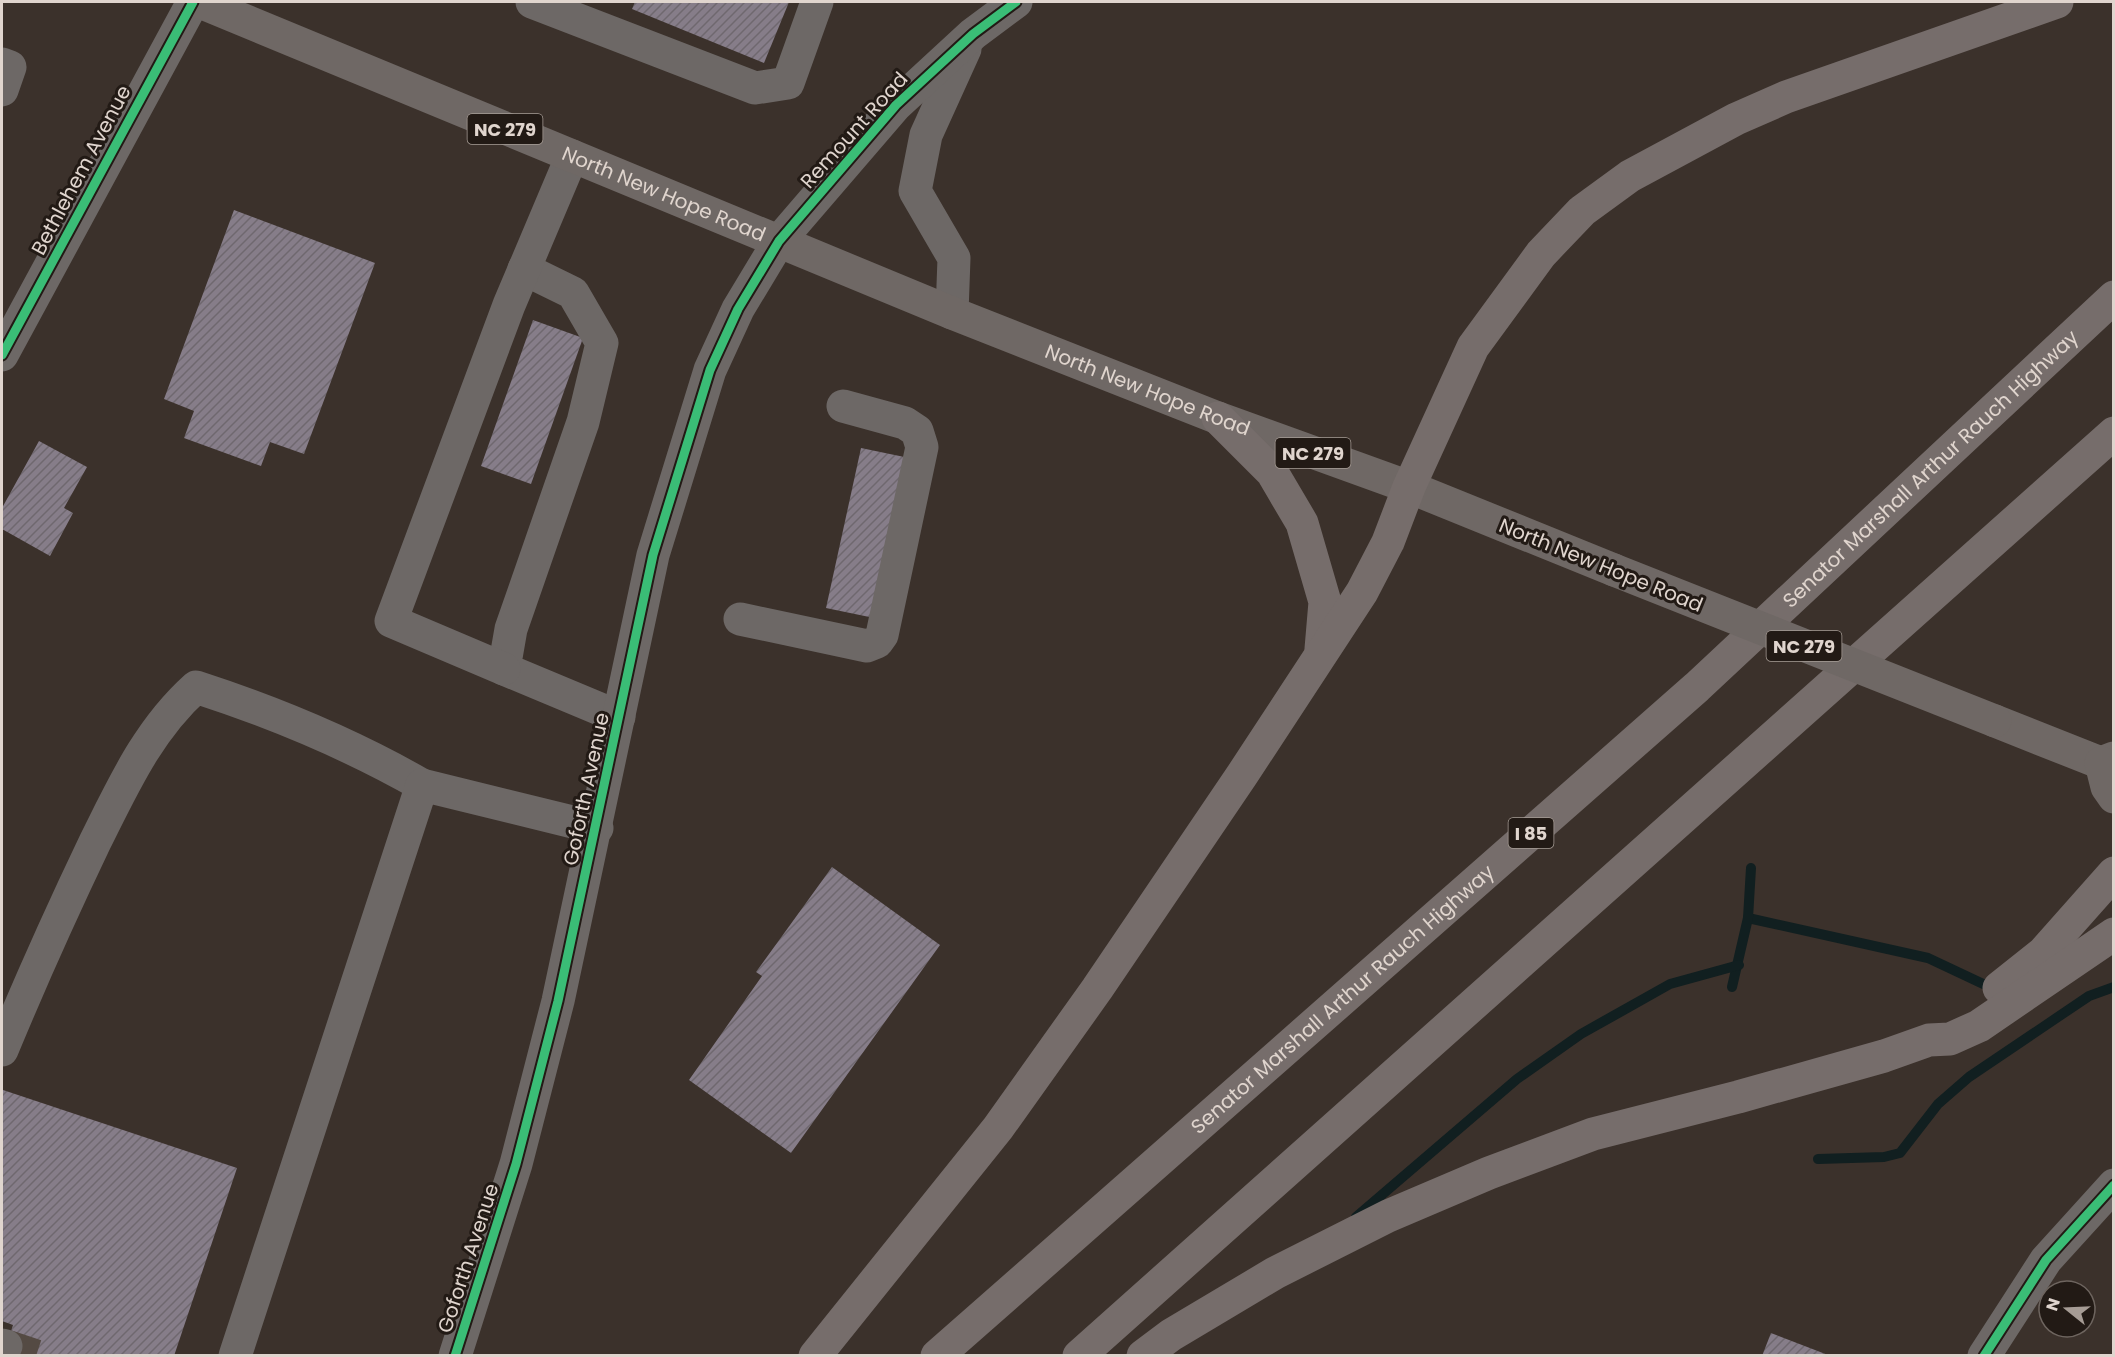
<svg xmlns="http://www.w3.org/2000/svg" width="2115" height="1357" viewBox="0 0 2115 1357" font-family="Poppins,sans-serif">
<defs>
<pattern id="building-hatch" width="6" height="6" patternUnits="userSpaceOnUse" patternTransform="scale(1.5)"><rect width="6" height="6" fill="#867d89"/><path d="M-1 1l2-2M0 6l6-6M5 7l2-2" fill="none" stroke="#6f686f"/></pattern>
</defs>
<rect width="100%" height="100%" fill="#3b312b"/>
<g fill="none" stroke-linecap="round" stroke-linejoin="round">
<g stroke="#111f20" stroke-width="10">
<path d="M 1748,918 L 1928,958 L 1996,990"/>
<path d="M 1732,987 L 1748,918 L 1751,868"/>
<path d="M 1818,1159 L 1884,1157 L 1900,1153 L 1938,1104 L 1969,1077 L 2089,996 L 2114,987"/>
<path d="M 1356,1217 L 1517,1079 L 1581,1034 L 1670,984 L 1739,965"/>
</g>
</g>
<g fill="url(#building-hatch)">
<path d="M 635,2 L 789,2 L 764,63 L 632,9 Z"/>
<path d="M 234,210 L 375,263 L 304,454 L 270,442 L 261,466 L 184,438 L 194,411 L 164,399 Z"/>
<path d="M 533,320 L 583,338 L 531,484 L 481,466 Z"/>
<path d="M 39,441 L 87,467 L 64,508 L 73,513 L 50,556 L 2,529 L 2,508 Z"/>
<path d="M 861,448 L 914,459 L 879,619 L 826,608 Z"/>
<path d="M 832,867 L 940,945 L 791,1153 L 689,1080 L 762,976 L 756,972 Z"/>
<path d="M 3,1090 L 237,1168 L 174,1356 L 3,1356 L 13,1325 L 2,1321 Z"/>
<path d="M 1771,1333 L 1828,1355 L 1828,1356 L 1762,1356 Z"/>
</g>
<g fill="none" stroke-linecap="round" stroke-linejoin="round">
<path stroke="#544a43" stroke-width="33" stroke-dasharray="33 16" stroke-linecap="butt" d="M 6,1346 L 36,1356"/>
<g stroke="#6d6866" stroke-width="33">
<path d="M 532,2 L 755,88 L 788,83 L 817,2"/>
<path d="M 2,64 L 10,67 L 2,90"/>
<path d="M 524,269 L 573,293 L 602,343 L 583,422 L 511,629 L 504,669 L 619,717"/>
<path d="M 952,313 L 954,258 L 915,191 L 926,135 L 965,49"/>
<path d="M 2,355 L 193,2"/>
<path d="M 740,619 L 867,646 L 877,642 L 882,635 L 922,447 L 917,431 L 905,423 L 843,406"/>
<path d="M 504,669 L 391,621 L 509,305 L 572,156"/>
<path d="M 2,1050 C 31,980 62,911 95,842 C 123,786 148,730 196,687 C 273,712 352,745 422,785"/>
<path d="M 2,1345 L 6,1346"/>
<path d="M 235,1356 L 422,785 L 597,828"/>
<path d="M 455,1356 L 516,1164 L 558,1001 L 653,555 L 710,370 L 738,309 L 779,241 L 896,105 L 973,34 L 1016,2"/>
<path d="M 1984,1356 L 2046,1260 L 2114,1185"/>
</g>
<g stroke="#6f6865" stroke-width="33">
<path id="s1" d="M 200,2 L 952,313 L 1218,418 L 1409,487 L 1614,570"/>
<path d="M 1995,721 L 2101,763 L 2114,758"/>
<path d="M 2101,763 L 2107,787 L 2114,797"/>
</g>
<g stroke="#766d6b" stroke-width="33">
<path d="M 1218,418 L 1272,472 L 1302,523 L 1325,602 L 1321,649"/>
<path d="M 1999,988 L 2043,953 L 2114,873"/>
<path d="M 815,1356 L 998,1128 L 1097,989 L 1242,775 L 1362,592 L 1388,542 L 1409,487 L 1473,347 L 1541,254 L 1582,211 L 1630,176 L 1736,119 L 1786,97 L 2057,2"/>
<path id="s2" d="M 937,1356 L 1697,687 L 2114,297"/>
<path d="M 1079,1356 L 2114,433"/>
<path d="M 1143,1356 L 1171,1335 L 1275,1273 L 1388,1216 L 1489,1173 L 1593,1134 L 1738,1097 L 1884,1056 L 1929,1040 L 1950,1039 L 1979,1026 L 2114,934"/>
</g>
<path stroke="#6f6865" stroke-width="33" d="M 1614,570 L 1995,721"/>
<g stroke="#221a15" stroke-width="13">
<g id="cycleway">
<path d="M 2,355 L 193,2"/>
<path d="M 455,1356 L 516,1164 L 558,1001 L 653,555 L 710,370 L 738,309 L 779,241 L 896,105 L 973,34 L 1016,2"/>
<path d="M 1984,1356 L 2046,1260 L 2114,1185"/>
</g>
</g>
<use href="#cycleway" stroke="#3abd76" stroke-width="9"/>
</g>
<g text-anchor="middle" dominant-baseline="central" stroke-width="6" stroke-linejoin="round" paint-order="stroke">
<g fill="#221a15" stroke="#a79d96" stroke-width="1.5">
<rect x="467.5" y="114" width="75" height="30" rx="4.5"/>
<rect x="1275.5" y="438" width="75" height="30" rx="4.5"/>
<rect x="1766.5" y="631" width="75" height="30" rx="4.5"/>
<rect x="1508.5" y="818" width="45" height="30" rx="4.5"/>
</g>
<g font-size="18" font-weight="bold" fill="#e0d5ce">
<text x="505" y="129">NC 279</text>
<text x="1313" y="453">NC 279</text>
<text x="1804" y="646">NC 279</text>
<text x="1531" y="833">I 85</text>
</g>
<g font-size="20" fill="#e0d5ce" stroke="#221a15">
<text transform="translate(854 130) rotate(-48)">Remount Road</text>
<text transform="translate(81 170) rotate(-62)">Bethlehem Avenue</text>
<text stroke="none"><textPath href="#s1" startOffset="502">North New Hope Road</textPath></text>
<text stroke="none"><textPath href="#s1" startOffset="1024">North New Hope Road</textPath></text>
<text stroke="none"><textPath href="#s2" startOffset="1332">Senator Marshall Arthur Rauch Highway</textPath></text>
<text transform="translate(1601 565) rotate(22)">North New Hope Road</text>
<text transform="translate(586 789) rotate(-78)">Goforth Avenue</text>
<text stroke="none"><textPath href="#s2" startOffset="540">Senator Marshall Arthur Rauch Highway</textPath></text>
<text transform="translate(468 1258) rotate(-72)">Goforth Avenue</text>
</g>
</g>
<rect width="2115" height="1357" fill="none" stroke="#e0d5ce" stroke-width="6"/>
<g transform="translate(2067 1309) rotate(288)"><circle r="28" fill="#221a15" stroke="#6e655f" stroke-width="1.5"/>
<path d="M0-4.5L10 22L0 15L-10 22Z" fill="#a69c95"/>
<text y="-9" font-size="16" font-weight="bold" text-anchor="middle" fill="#e0d5ce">N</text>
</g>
</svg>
